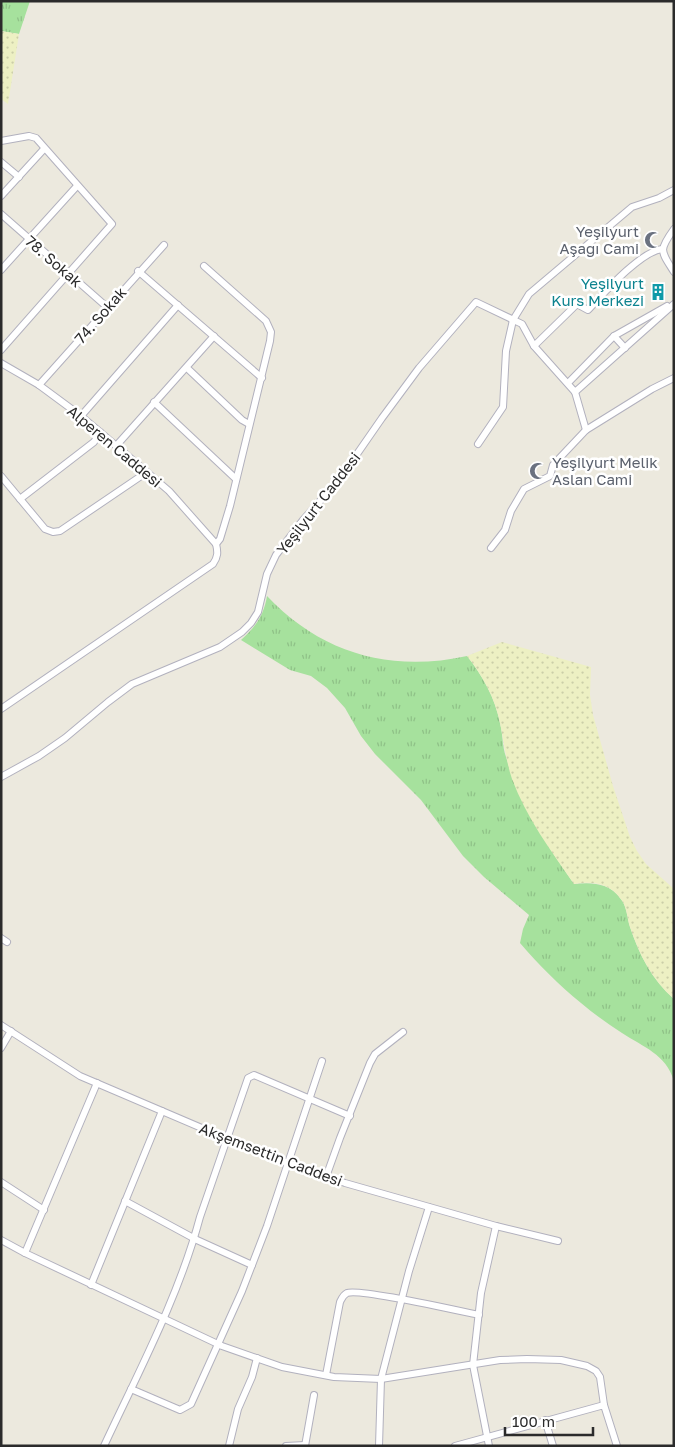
<svg xmlns="http://www.w3.org/2000/svg" width="675" height="1447" viewBox="0 0 675 1447" font-family="'Golos Text',sans-serif">
<defs>
<pattern id="grass-tufts" width="24" height="20" patternUnits="userSpaceOnUse" patternTransform="scale(1.25)"><rect width="24" height="20" fill="#a6e19d"/><path d="M3 7l-1-3M5 7V3M7 7l1-3M15 17l-1-3M17 17v-4M19 17l1-3" fill="none" stroke="#8fc187"/></pattern>
<pattern id="sand-dots" width="8" height="8" patternUnits="userSpaceOnUse" patternTransform="scale(1.25)"><rect width="8" height="8" fill="#edf0c3"/><path d="M2 2h.1M6 6h.1" fill="none" stroke="#cbcea8" stroke-width="1.8" stroke-linecap="round"/></pattern>
</defs>
<rect width="100%" height="100%" fill="#ece9de"/>
<g fill="url(#grass-tufts)">
<path d="M 1,1 L 30,1 L 19,34 L 1,31 Z"/>
<path d="M 267,596 C 321,653 390,673 467,656 C 483,676 495,698 500,723 C 503,734 502,746 506,757 C 521,804 546,844 574,884 C 592,882 609,883 620,898 C 627,905 627,918 630,927 C 639,954 652,980 674,999 L 674,1081 C 666,1054 643,1047 622,1033 C 608,1024 594,1014 581,1003 C 559,985 539,965 520,943 L 523,929 L 529,915 L 484,877 L 463,856 L 421,800 L 375,754 L 361,736 L 345,708 L 327,688 L 311,676 L 290,670 L 241,640 C 255,628 264,615 267,596 Z"/>
</g>
<g fill="url(#sand-dots)">
<path d="M 1,31 L 19,34 L 8,104 L 1,99 Z"/>
<path d="M 502,642 L 591,667 L 590,695 L 593,715 L 613,786 L 630,837 L 637,851 L 646,864 L 674,889 L 674,999 C 652,980 639,954 630,927 C 627,918 627,905 620,898 C 609,883 592,881 574,884 C 551,851 526,817 512,779 C 506,761 504,742 500,723 C 495,698 483,676 467,656 Z"/>
</g>
<g fill="none" stroke-linecap="round" stroke-linejoin="round">
<g stroke="#b2b1be" stroke-width="8">
<g id="minor">
<path d="M 1,141 L 29,136 L 36,138 L 112,224 L 1,350"/>
<path d="M 1,162 L 19,177"/>
<path d="M 1,196 L 44,149"/>
<path d="M 1,214 L 107,307"/>
<path d="M 674,229 C 658,251 661,251 674,272"/>
<path d="M 204,266 L 266,321 L 271,332 L 270,341 L 230,506 L 220,539 L 216,544"/>
<path d="M 1,270 L 77,186"/>
<path d="M 138,271 L 262,378"/>
<path d="M 614,336 L 625,348"/>
<path d="M 534,346 L 577,304 L 588,310 C 604,293 640,252 662,249"/>
<path d="M 1,363 L 39,385 L 81,416 L 100,432 L 169,491 L 216,544 C 218,552 218,557 213,564 L 1,709"/>
<path d="M 187,368 L 242,420 L 249,424"/>
<path d="M 568,383 L 614,336 L 667,306"/>
<path d="M 39,385 L 164,245"/>
<path d="M 575,392 L 586,430 L 652,389 L 674,378"/>
<path d="M 154,402 L 236,479"/>
<path d="M 81,416 L 178,305"/>
<path d="M 478,444 L 503,407 L 506,351 L 513,320 L 529,294 L 632,207 L 659,198 L 674,190"/>
<path d="M 116,446 L 214,336"/>
<path d="M 1,476 L 45,529 L 53,532 L 60,531 L 147,472"/>
<path d="M 20,499 L 94,442 L 100,432"/>
<path d="M 491,548 L 505,530 L 511,511 L 524,489 L 550,476 L 553,465 L 586,430"/>
<path d="M 1,777 L 39,756 L 65,738 L 108,702 L 132,684 L 220,647 L 242,632 L 251,623 L 258,612 L 267,574 L 276,555 L 303,520 L 339,480 L 382,418 L 419,368 L 476,302 L 522,324 L 534,346 L 575,392 L 674,304"/>
<path d="M 1,938 L 7,942"/>
<path d="M 1,1025 L 80,1076 L 265,1155 L 345,1183 L 496,1226 L 558,1241"/>
<path d="M 1,1048 L 11,1031"/>
<path d="M 326,1177 L 340,1138 L 370,1063 L 375,1054 L 403,1032"/>
<path d="M 1,1182 L 44,1210"/>
<path d="M 125,1201 L 197,1240 L 252,1265"/>
<path d="M 1,1240 L 25,1253 L 222,1346 L 282,1367 L 334,1377 L 381,1379 L 500,1360 L 527,1359 L 561,1360 L 587,1366 L 596,1371 L 600,1377 L 604,1405"/>
<path d="M 25,1253 L 97,1083"/>
<path d="M 91,1285 L 162,1111"/>
<path d="M 326,1375 L 340,1302 C 342,1298 343,1295 347,1293 C 359,1288 460,1311 479,1315"/>
<path d="M 131,1389 L 180,1410 L 191,1404 L 242,1291 L 267,1226 L 322,1061"/>
<path d="M 545,1420 L 553,1446"/>
<path d="M 104,1446 C 139,1371 179,1296 200,1217 L 248,1078 L 254,1075 L 350,1116"/>
<path d="M 229,1446 L 238,1409 L 252,1377 L 257,1358"/>
<path d="M 286,1446 L 305,1445"/>
<path d="M 305,1446 L 314,1395"/>
<path d="M 379,1446 L 381,1379 L 409,1271 L 429,1207"/>
<path d="M 455,1446 L 604,1405 L 617,1446"/>
<path d="M 489,1446 L 473,1365 L 481,1293 L 496,1226"/>
</g>
</g>
<use href="#minor" stroke="#fff" stroke-width="6"/>
</g>
<defs>
<g id="mosque-bare" transform="scale(1.35)"><path d="M3.5-4.9A6 6 0 1 0 3.5 4.9A5 5 0 1 1 3.5-4.9Z" fill="#6b7280" stroke="#fff" stroke-width="2.5" paint-order="stroke"/></g>
<g id="building-bare" transform="scale(1.35)"><path d="M-4-6H4V6H1V3H-1V6H-4ZM-2.5-4.3h1.7v1.8h-1.7ZM.8-4.3h1.7v1.8H.8ZM-2.5-1h1.7V.8h-1.7ZM.8-1h1.7V.8H.8Z" fill="#0f9aa8" stroke="#fff" stroke-width="2.5" paint-order="stroke"/></g>
</defs>
<g fill-rule="evenodd">
<use href="#mosque-bare" x="653" y="240"/>
<use href="#building-bare" x="658" y="292"/>
<use href="#mosque-bare" x="538" y="471"/>
</g>
<g text-anchor="middle" dominant-baseline="central" stroke-width="5" stroke-linejoin="round" paint-order="stroke">
<g font-size="15" fill="#5b616d" stroke="#fff" text-anchor="end">
<text x="639" y="231">Yeşilyurt<tspan x="639" dy="17">Aşağı Cami</tspan></text>
<text x="552" y="462" text-anchor="start">Yeşilyurt Melik<tspan x="552" dy="17">Aslan Cami</tspan></text>
</g>
<g font-size="15" fill="#2b2b2b" stroke="#fff">
<text transform="translate(54 261) rotate(41)">78. Sokak</text>
<text transform="translate(100 315) rotate(-49)">74. Sokak</text>
<text transform="translate(115 446) rotate(40)">Alperen Caddesi</text>
<text transform="translate(318 503) rotate(-52)">Yeşilyurt Caddesi</text>
<text transform="translate(271 1154) rotate(21)">Akşemsettin Caddesi</text>
</g>
<g font-size="15" fill="#0d838f" stroke="#fff" text-anchor="end">
<text x="644" y="283">Yeşilyurt<tspan x="644" dy="17">Kurs Merkezi</tspan></text>
</g>
</g>
<rect width="675" height="1447" fill="none" stroke="#2b2b2b" stroke-width="5"/>
<path d="M505 1427v8h88v-8" fill="none" stroke="#2b2b2b" stroke-width="2.5"/>
<text x="512" y="1427" font-size="15" fill="#2b2b2b" stroke="#ffffff" stroke-width="4" paint-order="stroke">100 m</text>
</svg>
